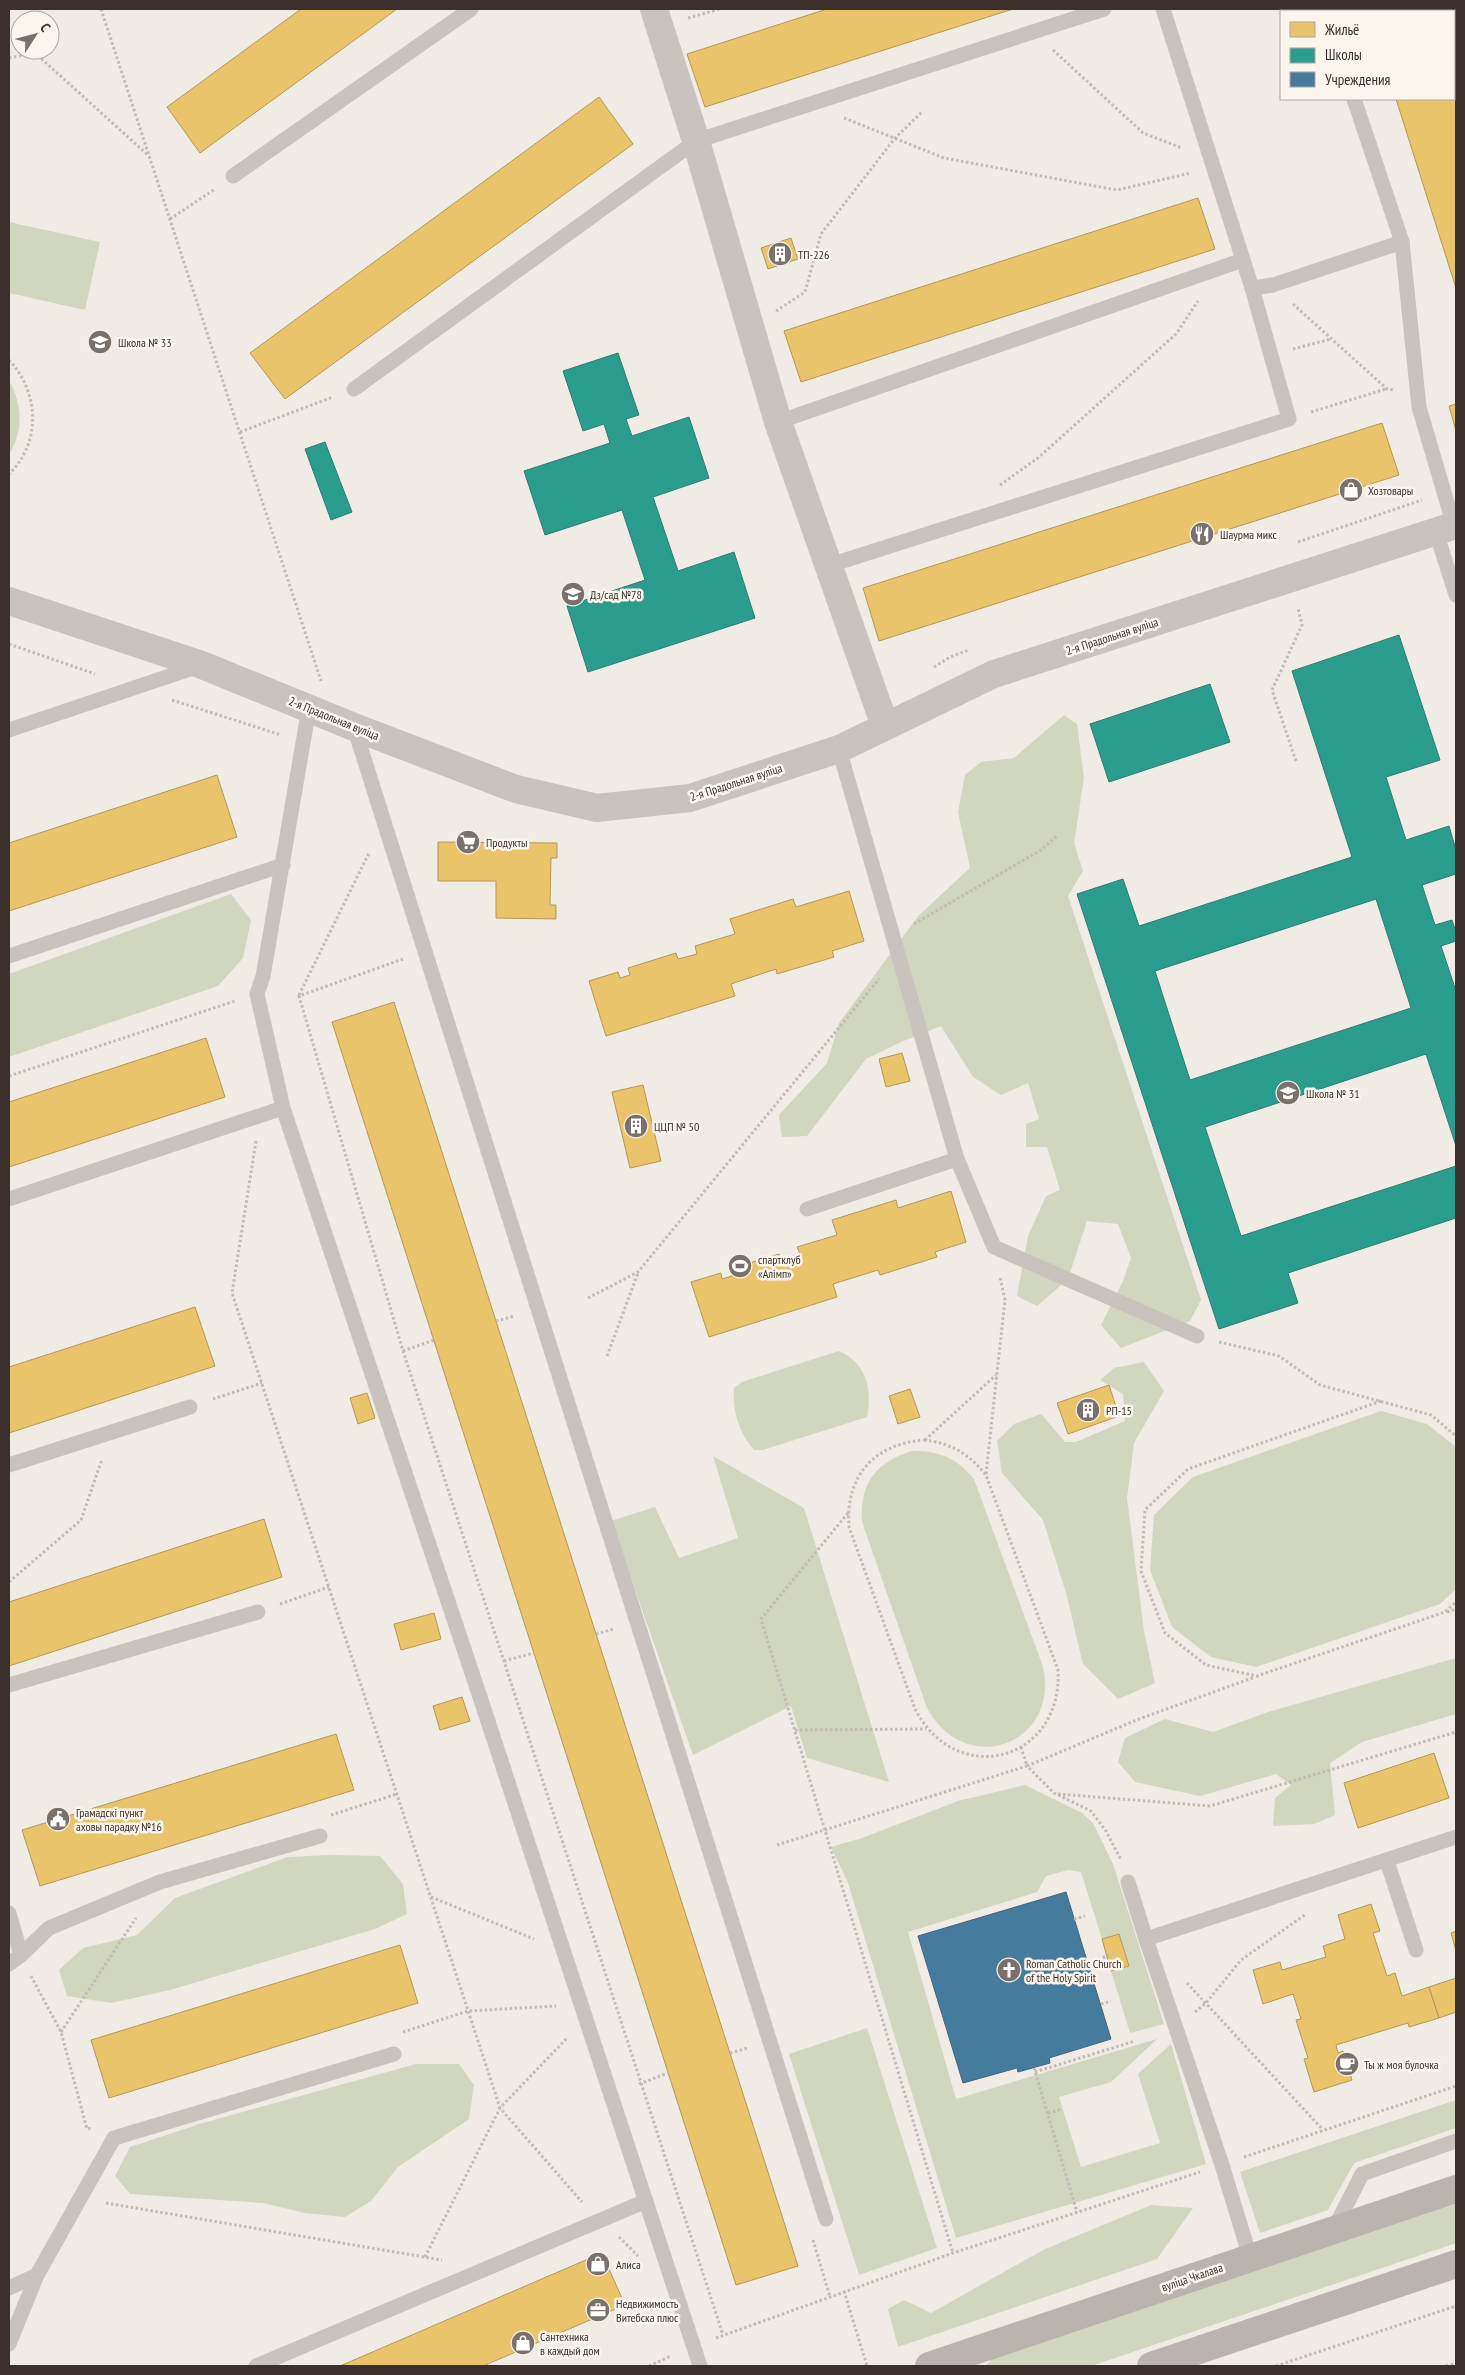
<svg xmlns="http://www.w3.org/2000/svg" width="1465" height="2375" viewBox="0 0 1465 2375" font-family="'PT Sans Narrow',sans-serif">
<rect width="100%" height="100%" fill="#f0ebe5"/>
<g fill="#d1d6bf">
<path d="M 9,222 L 100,242 L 85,310 L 9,293 Z"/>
<path d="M 9,380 C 22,403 24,432 9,454 Z"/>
<path d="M 1064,715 L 1077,724 L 1084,778 L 1074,843 L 1083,871 L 1068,896 L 1201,1300 L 1190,1321 L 1121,1348 L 1101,1325 L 1123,1281 L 1131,1258 L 1118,1224 L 1087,1221 L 1068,1279 L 1037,1306 L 1017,1296 L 1028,1236 L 1046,1196 L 1060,1190 L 1047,1147 L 1026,1147 L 1026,1124 L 1039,1119 L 1028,1083 L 1001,1095 L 973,1077 L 941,1026 L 901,1042 L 866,1059 L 807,1136 L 782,1137 L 779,1115 L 827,1063 L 839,1023 L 919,915 L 970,868 L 958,812 L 965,775 L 981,762 L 1014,758 Z"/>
<path d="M 231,894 L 251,920 L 243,958 L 218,986 L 9,1057 L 9,974 Z"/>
<path d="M 839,1351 C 867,1363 872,1390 867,1417 L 763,1450 L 754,1450 C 739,1433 732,1410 734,1388 L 742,1382 Z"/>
<path d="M 1144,1362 L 1164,1391 L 1134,1443 L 1127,1498 L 1144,1631 L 1155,1683 L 1118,1699 L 1083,1664 L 1066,1593 L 1043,1520 L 1002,1473 L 997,1441 L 1014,1424 L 1041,1414 L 1065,1442 L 1076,1442 L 1125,1421 L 1123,1394 L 1100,1380 L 1114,1368 Z"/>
<path d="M 1381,1411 L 1427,1424 L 1456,1447 L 1456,1589 L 1440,1604 L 1256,1667 L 1211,1657 L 1172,1627 L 1150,1570 L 1154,1515 L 1193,1477 Z"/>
<path d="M 912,1451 C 939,1450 958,1459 974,1479 L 1042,1664 C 1063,1742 967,1781 927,1708 L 862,1522 C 859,1484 876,1462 912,1451 Z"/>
<path d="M 713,1456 L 804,1508 L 889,1782 L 807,1758 L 791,1706 L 693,1755 L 611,1521 L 655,1507 L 679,1558 L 738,1538 Z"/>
<path d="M 1456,1658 L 1456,1714 L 1362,1742 L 1330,1763 L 1335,1815 L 1314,1824 L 1273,1826 L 1275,1798 L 1291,1785 L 1276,1774 L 1200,1796 L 1135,1782 L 1118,1762 L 1125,1738 L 1165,1719 L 1213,1732 L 1268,1712 Z"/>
<path d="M 1025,1785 L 1082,1813 L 1093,1823 L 1113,1864 L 1164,2024 L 1130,2033 L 1111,1971 L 1129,1966 L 1119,1934 L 1102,1939 L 1081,1872 L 1068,1870 L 1046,1876 L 1037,1892 L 908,1932 L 956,2099 L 1157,2039 L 1111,2082 L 1059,2097 L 1081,2167 L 1160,2143 L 1138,2074 L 1171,2044 L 1206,2164 L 956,2238 L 848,1883 L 831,1847 L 862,1838 L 958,1801 Z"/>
<path d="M 330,1855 L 380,1856 L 403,1884 L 407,1914 L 375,1929 L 170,1990 L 111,2003 L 67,1996 L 59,1970 L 83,1948 L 137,1935 L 175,1898 L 288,1857 Z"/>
<path d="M 867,2028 L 937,2248 L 859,2275 L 789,2054 Z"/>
<path d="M 416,2064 L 459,2064 L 474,2085 L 469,2119 L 398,2167 L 371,2201 L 345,2217 L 305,2213 L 263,2203 L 130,2194 L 115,2176 L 130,2147 L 203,2123 Z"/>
<path d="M 1456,2100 L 1456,2128 L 1354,2163 L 1328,2210 L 1260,2233 L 1240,2172 Z"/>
<path d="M 1456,2204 L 1456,2243 L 1091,2366 L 985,2366 L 994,2357 Z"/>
<path d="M 1151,2205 L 1193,2208 L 1157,2259 L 898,2347 L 888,2309 L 904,2300 L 931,2313 L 1043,2250 Z"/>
</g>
<g fill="#e9c46a" stroke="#b59857">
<path d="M 301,9 L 397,9 L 200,153 L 167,107 Z"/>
<path d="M 827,9 L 1013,9 L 705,107 L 687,54 Z"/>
<path d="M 1367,9 L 1428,9 L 1429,11 L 1368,11 Z"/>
<path d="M 1454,89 L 1456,97 L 1456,288 L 1396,99 L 1454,99 Z"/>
<path d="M 599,97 L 633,144 L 285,399 L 250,353 Z"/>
<path d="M 1198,198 L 1215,249 L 801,382 L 784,331 Z"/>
<path d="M 791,238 L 798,259 L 768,269 L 761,248 Z"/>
<path d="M 1456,404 L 1456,431 L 1449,406 Z"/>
<path d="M 1382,423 L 1399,475 L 879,641 L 863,588 Z"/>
<path d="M 217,775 L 237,837 L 9,911 L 9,843 Z"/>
<path d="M 438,842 L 557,843 L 557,858 L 551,858 L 550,905 L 556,905 L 556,919 L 496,918 L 496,881 L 438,881 Z"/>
<path d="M 849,891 L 864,941 L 832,951 L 834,957 L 777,974 L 776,969 L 731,984 L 735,996 L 606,1036 L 589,981 L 618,972 L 620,978 L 630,975 L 628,968 L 676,953 L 678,959 L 697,954 L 695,946 L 735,934 L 730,919 L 793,899 L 796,907 Z"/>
<path d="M 394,1002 L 798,2266 L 736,2285 L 332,1022 Z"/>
<path d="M 206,1038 L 225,1097 L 9,1167 L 9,1102 Z"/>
<path d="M 902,1053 L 910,1081 L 886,1087 L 879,1059 Z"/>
<path d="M 643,1085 L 661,1161 L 630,1168 L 612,1092 Z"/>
<path d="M 951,1191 L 966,1242 L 935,1252 L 937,1257 L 880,1275 L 878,1270 L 833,1284 L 837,1297 L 709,1337 L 691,1282 L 721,1273 L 722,1279 L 732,1276 L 730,1269 L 779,1254 L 781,1260 L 800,1254 L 797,1247 L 837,1235 L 832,1220 L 896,1200 L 898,1208 Z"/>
<path d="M 195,1307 L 215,1366 L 9,1433 L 9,1367 Z"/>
<path d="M 1109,1385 L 1119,1416 L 1068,1434 L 1057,1403 Z"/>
<path d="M 910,1389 L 920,1417 L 898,1424 L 889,1396 Z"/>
<path d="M 367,1393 L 375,1418 L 358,1424 L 350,1398 Z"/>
<path d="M 264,1519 L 282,1577 L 9,1666 L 9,1602 Z"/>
<path d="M 434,1613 L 441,1639 L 401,1650 L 394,1624 Z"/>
<path d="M 462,1697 L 470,1721 L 440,1730 L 433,1706 Z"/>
<path d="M 336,1734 L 354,1790 L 40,1886 L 22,1830 Z"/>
<path d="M 1434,1753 L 1449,1798 L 1358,1828 L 1344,1783 Z"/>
<path d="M 1371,1904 L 1380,1931 L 1373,1933 L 1387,1976 L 1395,1973 L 1402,1996 L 1429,1987 L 1439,2018 L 1409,2027 L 1408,2023 L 1336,2045 L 1338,2053 L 1343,2051 L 1352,2080 L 1314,2092 L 1304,2059 L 1308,2058 L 1296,2020 L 1301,2019 L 1293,1994 L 1263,2004 L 1253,1970 L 1280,1962 L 1282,1970 L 1326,1957 L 1323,1946 L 1345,1939 L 1338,1915 Z"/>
<path d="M 1456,1931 L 1456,1951 L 1451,1933 Z"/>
<path d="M 1119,1934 L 1129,1966 L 1111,1971 L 1102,1939 Z"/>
<path d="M 400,1945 L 418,2003 L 109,2098 L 91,2040 Z"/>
<path d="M 1456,1978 L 1456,2012 L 1439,2018 L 1429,1987 Z"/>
<path d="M 602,2253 L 625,2305 L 483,2366 L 340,2366 Z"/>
</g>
<g fill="#2a9d8f" stroke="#2f7c71" fill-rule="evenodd">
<path d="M 618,353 L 639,415 L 626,419 L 632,436 L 689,417 L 709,478 L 653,497 L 678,571 L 734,552 L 755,618 L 588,672 L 567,606 L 645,580 L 622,510 L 545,535 L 524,471 L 610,443 L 604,424 L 583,431 L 563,371 Z"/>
<path d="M 325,442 L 352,512 L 331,520 L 305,449 Z"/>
<path d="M 1399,635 L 1440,760 L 1386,777 L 1406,840 L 1449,826 L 1456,850 L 1456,874 L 1422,885 L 1435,925 L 1452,920 L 1456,932 L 1456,941 L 1441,946 L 1456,991 L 1456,1146 L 1426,1054 L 1205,1127 L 1241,1236 L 1456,1166 L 1456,1218 L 1288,1273 L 1298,1303 L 1219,1329 L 1077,894 L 1123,879 L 1139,926 L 1352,857 L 1292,671 ZM 1376,899 L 1411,1008 L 1190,1080 L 1155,971 Z"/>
<path d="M 1210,684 L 1230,742 L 1109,782 L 1090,724 Z"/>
</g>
<path fill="#457b9d" stroke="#42647b" d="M 1066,1892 L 1111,2039 L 1049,2058 L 1050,2063 L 1018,2072 L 1017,2068 L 963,2083 L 918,1936 Z"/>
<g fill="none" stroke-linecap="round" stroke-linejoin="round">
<g stroke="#c2bbb6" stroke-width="3" stroke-dasharray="2.5 2.5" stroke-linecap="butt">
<path d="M 101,9 L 321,681"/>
<path d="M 688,18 L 720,9"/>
<path d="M 1053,50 L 1143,133 L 1182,148"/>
<path d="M 9,58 L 35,53 L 149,156"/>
<path d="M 844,118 L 944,158 L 1117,190 L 1191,173"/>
<path d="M 170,219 L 215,189"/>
<path d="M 1293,304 L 1387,389 L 1394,390"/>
<path d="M 776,311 L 805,292 L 821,234 L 895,138 L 923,111"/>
<path d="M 1293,349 L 1331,339"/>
<path d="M 9,360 C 39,392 42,442 9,474"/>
<path d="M 1311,412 L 1386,389"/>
<path d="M 240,432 L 333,397"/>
<path d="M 1000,485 L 1038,458 L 1176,334 L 1198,301"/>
<path d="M 1298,542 L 1422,500"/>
<path d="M 9,644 L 95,674"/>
<path d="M 934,667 L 950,657 L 969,650"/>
<path d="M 172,700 L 281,735"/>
<path d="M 1296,761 L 1272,690 L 1302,625 L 1298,608"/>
<path d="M 914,924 L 1041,850 L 1058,835"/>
<path d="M 403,959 L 299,996 L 403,1351 L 723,2335"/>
<path d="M 299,995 L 369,853"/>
<path d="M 9,1076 L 235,1001"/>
<path d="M 256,1141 L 232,1293 L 500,2108 L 582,2202"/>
<path d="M 588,1298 L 638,1272 L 879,979"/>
<path d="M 496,1321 L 515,1316"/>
<path d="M 1219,1342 L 1279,1356 L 1320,1385 L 1431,1415 L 1456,1436"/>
<path d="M 403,1351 L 434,1340"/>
<path d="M 607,1356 L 638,1273"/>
<path d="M 213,1399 L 262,1383"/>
<path d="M 1381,1401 L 1188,1469 L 1145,1510 L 1141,1571 L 1165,1633 L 1206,1665 L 1257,1676 L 1445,1612 L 1456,1602"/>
<path d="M 924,1440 C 951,1443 969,1454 986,1475 L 1058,1670 C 1063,1761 957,1790 915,1709 L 849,1527 C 845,1476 874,1444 924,1440 Z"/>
<path d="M 925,1440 L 996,1375"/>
<path d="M 986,1474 L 1005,1300 L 1000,1277"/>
<path d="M 848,1513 L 761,1619 L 953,2253"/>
<path d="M 9,1582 L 81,1520 L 102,1459"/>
<path d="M 280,1604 L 329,1587"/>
<path d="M 1447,1612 L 1456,1609"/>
<path d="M 596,1634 L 614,1629"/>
<path d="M 504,1661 L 534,1653"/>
<path d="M 795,1730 L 926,1729"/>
<path d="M 1021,1747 L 1027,1766 L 1139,1719 L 1255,1677"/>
<path d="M 1058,1794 L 1210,1806 L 1456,1732"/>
<path d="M 331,1815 L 397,1794"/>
<path d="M 777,1845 L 1027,1766 L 1054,1793 L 1091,1811 L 1106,1831 L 1121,1860"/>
<path d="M 431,1897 L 534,1939"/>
<path d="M 1074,1919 L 1085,1916"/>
<path d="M 1098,1959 L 1117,1953"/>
<path d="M 31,1976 L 61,2032 L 87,2129 L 92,2128"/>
<path d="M 1187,1983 L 1323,2130"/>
<path d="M 1101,2004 L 1111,2001"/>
<path d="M 1195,2012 L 1206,2003 L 1241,1960 L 1306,1914"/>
<path d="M 61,2032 L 136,1918"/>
<path d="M 403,2032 L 468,2011 L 556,2006"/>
<path d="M 730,2053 L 748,2048"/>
<path d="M 1034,2068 L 1077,2212"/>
<path d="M 1035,2072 L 1135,2041"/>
<path d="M 639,2084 L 668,2073"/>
<path d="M 1048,2113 L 1062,2109"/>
<path d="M 1244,2157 L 1456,2086"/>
<path d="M 106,2203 L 442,2260"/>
<path d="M 619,2237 L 638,2256"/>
<path d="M 813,2240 L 830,2297"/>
<path d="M 425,2257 L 500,2108 L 568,2037"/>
<path d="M 844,2291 L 867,2366"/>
<path d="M 716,2338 L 953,2253 L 1200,2172"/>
<path d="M 649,2366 L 671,2356"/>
<path d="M 1276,2366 L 1456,2306"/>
<path d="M 1446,2366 L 1456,2363"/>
</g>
<g stroke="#c9c3be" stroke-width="15">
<path d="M 1324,9 L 1325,11"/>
<path d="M 1354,99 L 1402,242 L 1419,407 L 1454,526"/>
<path d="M 233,176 L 471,9"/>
<path d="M 1252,288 L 1273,285 L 1402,242"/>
<path d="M 354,389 L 696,141 L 1104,9"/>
<path d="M 778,422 L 1243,260"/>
<path d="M 1436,532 L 1456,595"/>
<path d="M 827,566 L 1289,419 L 1252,288 L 1163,9"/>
<path d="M 309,708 L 263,976 L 257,994 L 283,1108 L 481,1700 L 700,2366"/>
<path d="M 354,727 L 826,2219"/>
<path d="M 9,730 L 199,666"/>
<path d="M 9,956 L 283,865"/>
<path d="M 957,1159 L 994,1247 L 1197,1336"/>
<path d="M 9,1199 L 283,1108"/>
<path d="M 807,1209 L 957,1159 L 839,749"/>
<path d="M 9,1465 L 190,1407"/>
<path d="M 9,1685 L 258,1612"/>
<path d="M 1387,1861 L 1416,1950"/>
<path d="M 1128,1882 L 1146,1939"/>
<path d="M 9,1913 L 21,1955 L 9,1964"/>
<path d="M 21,1955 L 49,1928 L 160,1882 L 320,1836"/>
<path d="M 1334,2229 L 1362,2174 L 1456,2141"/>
<path d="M 1250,2257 L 1222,2165 L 1146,1939 L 1456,1837"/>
<path d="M 9,2288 L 37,2275"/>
<path d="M 9,2344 L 37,2275 L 114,2138 L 394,2054"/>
<path d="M 256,2366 L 646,2201"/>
</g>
<g stroke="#c9c3be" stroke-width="28">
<path d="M 654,9 L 696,141 L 778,422 L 885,726"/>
<path d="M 9,601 L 202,665 L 354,727 L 516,789 L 597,808 L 690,798 L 839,749 L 994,674 L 1456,525"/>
</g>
<g stroke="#bab3ae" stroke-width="28">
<path d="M 929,2366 L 1456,2189"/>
<path d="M 1151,2366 L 1456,2264"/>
</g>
</g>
<defs>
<g id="building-disc" transform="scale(1.25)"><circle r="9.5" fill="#7a716c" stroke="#fbf5ee"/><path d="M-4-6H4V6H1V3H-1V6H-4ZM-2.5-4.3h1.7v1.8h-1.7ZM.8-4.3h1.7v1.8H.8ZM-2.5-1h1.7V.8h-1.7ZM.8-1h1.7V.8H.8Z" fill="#fff"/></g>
<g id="school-disc" transform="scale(1.25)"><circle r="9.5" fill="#7a716c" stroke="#fbf5ee"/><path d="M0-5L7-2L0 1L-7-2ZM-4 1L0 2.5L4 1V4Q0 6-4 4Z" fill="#fff"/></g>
<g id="shop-disc" transform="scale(1.25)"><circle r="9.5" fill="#7a716c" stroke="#fbf5ee"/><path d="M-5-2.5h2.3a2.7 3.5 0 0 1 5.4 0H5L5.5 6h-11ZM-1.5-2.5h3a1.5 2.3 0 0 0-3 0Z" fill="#fff"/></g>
<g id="restaurant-disc" transform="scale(1.25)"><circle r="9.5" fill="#7a716c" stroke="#fbf5ee"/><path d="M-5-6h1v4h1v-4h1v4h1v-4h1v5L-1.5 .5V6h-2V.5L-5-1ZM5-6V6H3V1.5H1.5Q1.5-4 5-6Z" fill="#fff"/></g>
<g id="supermarket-disc" transform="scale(1.25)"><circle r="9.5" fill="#7a716c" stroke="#fbf5ee"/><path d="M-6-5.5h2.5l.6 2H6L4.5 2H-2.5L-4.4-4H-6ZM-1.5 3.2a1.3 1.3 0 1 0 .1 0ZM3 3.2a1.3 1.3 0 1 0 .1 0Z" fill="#fff"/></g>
<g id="stadium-disc" transform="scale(1.25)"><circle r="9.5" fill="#7a716c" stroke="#fbf5ee"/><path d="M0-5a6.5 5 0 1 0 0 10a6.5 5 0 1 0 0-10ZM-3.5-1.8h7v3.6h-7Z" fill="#fff"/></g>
<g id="civic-disc" transform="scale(1.25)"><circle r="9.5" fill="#7a716c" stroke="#fbf5ee"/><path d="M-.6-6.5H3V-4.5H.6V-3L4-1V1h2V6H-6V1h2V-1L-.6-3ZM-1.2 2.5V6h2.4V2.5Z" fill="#fff"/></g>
<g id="church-disc" transform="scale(1.25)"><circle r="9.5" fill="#7a716c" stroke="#fbf5ee"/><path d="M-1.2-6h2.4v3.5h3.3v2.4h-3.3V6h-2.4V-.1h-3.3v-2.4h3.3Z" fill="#fff"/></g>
<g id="cafe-disc" transform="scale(1.25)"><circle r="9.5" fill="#7a716c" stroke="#fbf5ee"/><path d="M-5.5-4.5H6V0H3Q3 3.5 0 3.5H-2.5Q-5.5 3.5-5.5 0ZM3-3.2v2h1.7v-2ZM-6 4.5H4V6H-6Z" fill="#fff"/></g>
<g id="office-disc" transform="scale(1.25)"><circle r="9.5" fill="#7a716c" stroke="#fbf5ee"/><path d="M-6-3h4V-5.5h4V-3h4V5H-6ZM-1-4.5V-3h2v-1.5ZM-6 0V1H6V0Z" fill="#fff"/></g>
</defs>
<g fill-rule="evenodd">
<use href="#building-disc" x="780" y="254"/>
<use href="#school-disc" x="100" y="342"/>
<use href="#shop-disc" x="1351" y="490"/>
<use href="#restaurant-disc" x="1202" y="534"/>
<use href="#school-disc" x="573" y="594"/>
<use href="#supermarket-disc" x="468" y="842"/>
<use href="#school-disc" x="1288" y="1093"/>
<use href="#building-disc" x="636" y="1126"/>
<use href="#stadium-disc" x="740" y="1266"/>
<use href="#building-disc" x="1088" y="1410"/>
<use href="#civic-disc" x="58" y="1819"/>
<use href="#church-disc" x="1009" y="1970"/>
<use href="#cafe-disc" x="1347" y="2064"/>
<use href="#shop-disc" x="598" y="2264"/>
<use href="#office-disc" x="598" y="2310"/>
<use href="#shop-disc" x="523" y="2343"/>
</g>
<g text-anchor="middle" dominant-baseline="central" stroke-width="5" stroke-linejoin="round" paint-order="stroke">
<g font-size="12" fill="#3b302b" stroke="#fbf5ee" text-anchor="start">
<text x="798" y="254">ТП-226</text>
<text x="118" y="342">Школа № 33</text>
<text x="1368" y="490">Хозтовары</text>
<text x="1220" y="534">Шаурма микс</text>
<text x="590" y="594">Дз/сад №78</text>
<text x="486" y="842">Продукты</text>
<text x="1306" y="1093">Школа № 31</text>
<text x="654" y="1126">ЦЦП № 50</text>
<text x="758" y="1259">спартклуб<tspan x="758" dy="14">«Алімп»</tspan></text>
<text x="1106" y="1410">РП-15</text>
<text x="76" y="1812">Грамадскі пункт<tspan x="76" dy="14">аховы парадку №16</tspan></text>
<text x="1026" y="1963">Roman Catholic Church<tspan x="1026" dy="14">of the Holy Spirit</tspan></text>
<text x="1364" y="2064">Ты ж моя булочка</text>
<text x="616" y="2264">Алиса</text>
<text x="616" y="2303">Недвижимость<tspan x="616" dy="14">Витебска плюс</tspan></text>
<text x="540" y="2336">Сантехника<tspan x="540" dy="14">в каждый дом</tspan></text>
</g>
<g font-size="12" fill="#3b302b" stroke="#fbf5ee">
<text transform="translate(1112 636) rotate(-18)">2-я Прадольная вуліца</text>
<text transform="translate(334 718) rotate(22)">2-я Прадольная вуліца</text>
<text transform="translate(736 782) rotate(-18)">2-я Прадольная вуліца</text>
<text transform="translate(1192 2277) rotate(-19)">вуліца Чкалава</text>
</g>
</g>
<rect width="1465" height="2375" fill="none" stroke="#3b302b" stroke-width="20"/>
<rect x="1280" y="10" width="175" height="90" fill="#fbf5ee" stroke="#aea6a0"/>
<rect x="1290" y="22" width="25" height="15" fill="#e9c46a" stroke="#aea6a0"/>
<text x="1325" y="35" font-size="15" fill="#3b302b">Жильё</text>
<rect x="1290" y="48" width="25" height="15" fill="#2a9d8f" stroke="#aea6a0"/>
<text x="1325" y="60" font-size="15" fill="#3b302b">Школы</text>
<rect x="1290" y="72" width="25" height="15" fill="#457b9d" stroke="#aea6a0"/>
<text x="1325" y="85" font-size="15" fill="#3b302b">Учреждения</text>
<g transform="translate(35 35) rotate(54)"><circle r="24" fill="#fbf5ee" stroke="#aea6a0"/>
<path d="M0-4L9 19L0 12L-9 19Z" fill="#7a716c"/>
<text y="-8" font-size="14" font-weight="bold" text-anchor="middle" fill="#3b302b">С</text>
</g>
</svg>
